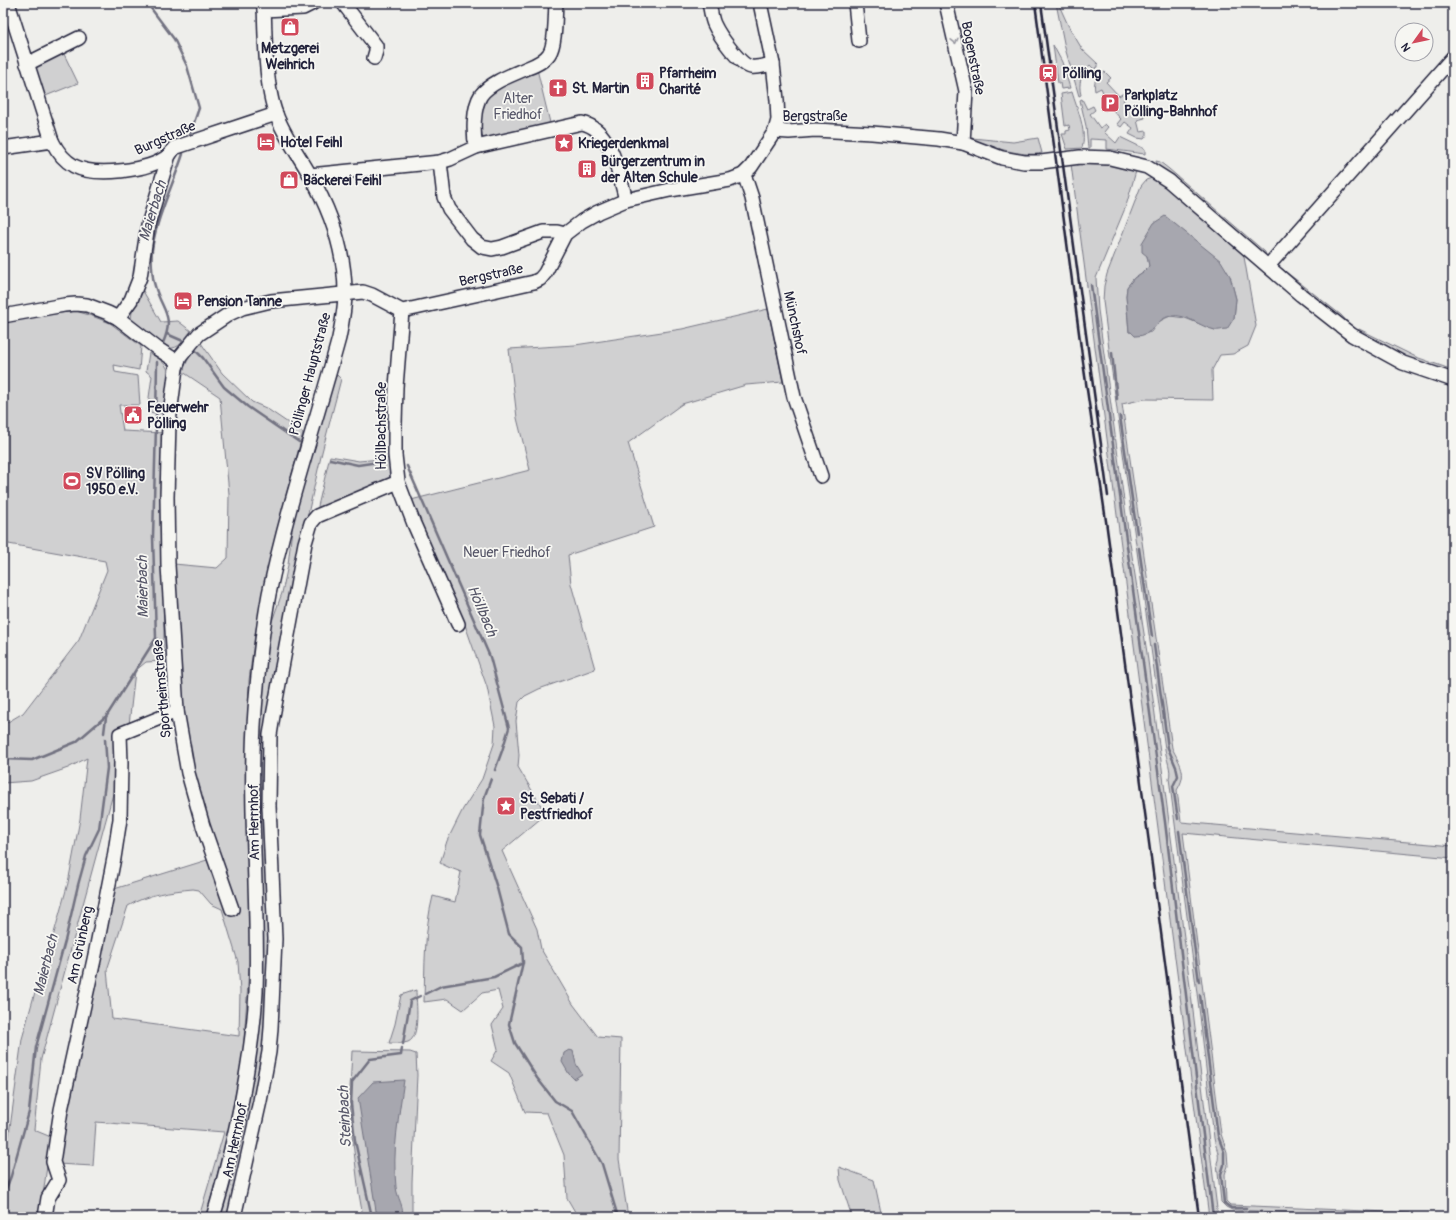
<svg xmlns="http://www.w3.org/2000/svg" width="1456" height="1220" viewBox="0 0 1456 1220" font-family="Pangolin,sans-serif">
<rect width="100%" height="100%" fill="#eeeeeb"/>
<filter id="ink" filterUnits="userSpaceOnUse"><feTurbulence type="fractalNoise" baseFrequency=".025" numOctaves="2"/><feDisplacementMap in="SourceGraphic" scale="8" xChannelSelector="R" yChannelSelector="G"/><feConvolveMatrix kernelMatrix="1 2 1 2 8 2 1 2 1" color-interpolation-filters="sRGB"/></filter>
<g filter="url(#ink)">
<g fill="#d0d0d1" stroke="#797986" fill-rule="evenodd">
<path d="M 1056,3 L 1058,3 L 1068,25 L 1082,49 L 1098,64 L 1098,67 L 1094,69 L 1090,65 C 1081,73 1078,84 1081,95 L 1079,96 L 1065,48 Z"/>
<path d="M 1053,45 L 1062,62 L 1070,88 L 1061,89 L 1060,83 L 1058,83 Z"/>
<path d="M 63,52 L 78,83 L 43,97 L 35,69 L 40,64 Z"/>
<path d="M 537,69 L 551,127 L 483,139 L 481,129 L 481,114 L 489,94 L 496,88 Z"/>
<path d="M 1105,72 L 1111,78 L 1106,82 L 1119,96 L 1125,92 L 1128,95 L 1123,100 L 1136,115 L 1141,111 L 1145,118 L 1137,120 L 1140,132 L 1147,131 L 1147,135 L 1144,139 L 1137,138 L 1129,134 L 1133,128 L 1125,122 L 1121,127 L 1117,124 L 1121,119 L 1110,107 L 1105,111 L 1102,107 L 1108,103 L 1101,88 L 1095,91 C 1093,82 1096,75 1105,72 Z"/>
<path d="M 1072,92 C 1077,109 1087,130 1082,148 L 1067,149 L 1062,134 L 1066,134 L 1066,131 L 1070,130 L 1069,125 L 1065,126 L 1061,94 Z"/>
<path d="M 1082,99 L 1087,109 L 1093,106 L 1095,110 L 1090,114 L 1100,128 L 1105,124 L 1108,127 L 1104,132 L 1116,143 L 1120,137 L 1145,149 L 1145,154 L 1107,149 L 1107,140 L 1090,139 L 1090,148 L 1088,148 L 1086,126 L 1080,100 Z"/>
<path d="M 972,138 L 1013,142 L 1038,138 L 1042,153 C 1024,158 990,146 972,141 Z"/>
<path d="M 1156,161 L 1160,162 L 1169,169 L 1265,252 L 1266,256 L 1263,256 L 1157,166 Z"/>
<path d="M 1071,164 C 1093,163 1115,164 1136,171 L 1126,206 L 1096,278 L 1098,310 L 1128,530 L 1147,653 L 1185,945 L 1218,1217 L 1209,1217 Z"/>
<path d="M 1152,178 L 1158,180 L 1243,251 L 1256,326 L 1248,346 L 1233,354 L 1220,355 L 1212,370 L 1213,400 L 1145,399 L 1122,404 L 1172,748 C 1180,764 1188,773 1177,790 L 1181,822 L 1453,846 L 1453,858 L 1183,833 L 1221,1134 L 1227,1152 L 1228,1166 L 1225,1174 L 1226,1201 L 1230,1205 L 1410,1213 L 1411,1217 L 1232,1210 L 1226,1207 L 1221,1202 L 1217,1163 C 1221,1155 1215,1146 1214,1138 L 1200,1016 L 1169,778 C 1172,771 1166,758 1165,749 C 1145,600 1121,451 1103,301 L 1104,286 L 1107,274 L 1141,186 L 1146,180 ZM 1147,256 L 1230,276 L 1236,299 L 1234,318 L 1215,330 L 1185,318 L 1170,316 L 1158,322 L 1151,332 L 1135,336 L 1131,332 L 1129,332 L 1126,296 L 1127,287 L 1134,278 L 1143,272 L 1149,266 Z"/>
<path d="M 1280,268 L 1281,268 L 1341,315 L 1353,328 L 1350,330 Z"/>
<path d="M 143,291 L 161,322 L 178,321 L 191,331 C 184,339 180,350 167,348 L 135,325 L 131,319 L 132,312 Z"/>
<path d="M 768,309 L 783,382 L 746,385 L 682,404 L 628,443 L 654,527 L 568,555 L 571,584 L 595,669 L 539,689 L 525,696 L 519,702 L 516,721 L 519,755 L 518,767 L 546,814 L 502,851 L 537,929 L 541,949 L 573,1004 L 598,1037 L 621,1039 L 619,1159 L 628,1217 L 578,1217 L 567,1198 L 564,1155 L 547,1113 L 525,1112 L 509,1073 L 491,1061 L 498,1049 L 492,1025 L 503,1009 L 498,990 L 482,993 L 463,1010 L 447,999 L 424,1002 C 425,967 424,931 433,896 L 455,902 L 461,872 L 448,867 L 440,863 L 447,841 L 463,809 L 482,779 L 494,744 L 495,726 L 487,687 L 464,622 L 411,500 L 530,470 L 517,418 L 509,349 L 575,345 L 682,329 Z"/>
<path d="M 76,311 L 92,316 L 110,323 L 141,346 L 139,370 L 114,365 L 115,372 L 138,376 L 140,405 L 119,405 L 123,431 L 164,433 L 164,661 L 146,662 L 135,671 L 129,725 L 114,731 L 117,779 L 41,1059 L 34,1130 L 51,1137 L 40,1217 L 3,1217 L 3,1147 L 9,1135 L 22,1039 L 35,992 L 46,962 L 68,883 L 80,819 L 87,758 L 68,768 L 31,781 L 3,783 L 3,725 L 23,713 L 79,640 L 107,570 L 105,561 L 3,543 L 3,321 Z"/>
<path d="M 1359,329 L 1416,357 L 1453,370 L 1453,378 L 1411,363 L 1358,332 Z"/>
<path d="M 201,343 L 222,373 L 252,402 L 266,408 L 303,433 L 276,533 L 265,582 L 255,634 L 249,680 L 246,789 L 250,954 L 243,1055 L 227,1139 L 206,1217 L 199,1217 L 224,1132 L 96,1122 L 93,1166 L 57,1164 L 111,890 L 207,860 L 227,909 L 195,785 L 183,709 L 174,564 L 217,568 L 228,558 L 229,494 L 220,397 L 183,372 C 186,360 193,352 201,343 ZM 193,889 L 199,890 L 211,904 L 222,909 L 238,962 L 240,991 L 239,1036 L 112,1019 L 107,970 L 128,906 C 148,894 170,891 193,889 Z"/>
<path d="M 149,353 C 158,358 166,362 169,373 L 164,414 L 147,412 L 152,376 L 146,371 Z"/>
<path d="M 337,375 L 341,379 L 322,452 L 296,567 L 268,718 L 271,938 L 265,1049 L 229,1217 L 219,1217 L 250,1085 L 259,730 L 270,627 L 282,593 L 288,565 L 293,520 L 334,380 Z"/>
<path d="M 330,456 L 359,461 L 391,458 L 391,479 L 319,509 L 318,506 Z"/>
<path d="M 416,990 C 416,1002 421,1037 408,1042 C 403,1044 395,1043 389,1043 L 395,1024 L 401,995 Z"/>
<path d="M 352,1051 L 410,1052 L 416,1054 L 417,1075 L 412,1182 L 412,1217 L 363,1217 L 359,1194 L 349,1108 Z"/>
<path d="M 839,1167 L 874,1180 L 882,1217 L 852,1217 L 840,1180 Z"/>
</g>
<g fill="#a7a7af" stroke="#727281">
<path d="M 1165,216 L 1221,261 L 1230,276 L 1236,299 L 1234,318 L 1227,329 C 1223,329 1218,331 1215,330 C 1200,327 1186,313 1171,316 C 1155,318 1154,337 1135,336 L 1131,332 L 1129,332 L 1126,296 L 1127,287 L 1134,278 L 1143,272 L 1149,266 L 1147,256 L 1142,252 L 1142,243 L 1154,223 Z"/>
<path d="M 569,1050 L 573,1051 L 576,1064 L 582,1074 L 574,1079 L 569,1074 L 562,1062 L 564,1053 Z"/>
<path d="M 404,1080 C 399,1115 392,1151 396,1187 C 397,1198 405,1207 402,1217 L 377,1217 L 358,1098 L 373,1082 Z"/>
</g>
<g fill="none" stroke-linecap="round" stroke-linejoin="round">
<g stroke="#727281" stroke-width="2.5">
<path d="M 147,3 L 174,39 L 187,66 L 199,108 L 189,137"/>
<path d="M 1091,285 L 1165,822 L 1213,1217"/>
<path d="M 167,334 L 183,341"/>
<path d="M 163,343 C 175,315 162,311 155,286 C 152,278 151,258 152,250 C 156,218 173,185 183,154"/>
<path d="M 195,350 L 203,358 L 224,387 L 248,407 L 299,442"/>
<path d="M 1112,353 L 1117,399"/>
<path d="M 1120,416 L 1137,533"/>
<path d="M 156,418 L 157,362"/>
<path d="M 330,459 L 358,465 L 385,461"/>
<path d="M 407,466 L 490,657 L 509,728 L 502,751 L 495,770"/>
<path d="M 1139,548 L 1152,636"/>
<path d="M 1154,645 L 1168,748 L 1176,767 L 1178,776 L 1173,786 L 1178,819"/>
<path d="M 104,733 L 106,717 L 156,638 L 153,537 L 156,426"/>
<path d="M 3,759 L 32,760 L 76,742 L 105,717"/>
<path d="M 491,779 L 484,798 L 480,835 L 497,888 L 509,934 L 522,947 L 523,962 L 509,1024 L 515,1043 L 537,1078 L 555,1101 L 572,1111 L 602,1164 L 618,1217"/>
<path d="M 1179,831 L 1199,982"/>
<path d="M 425,994 L 441,986 L 494,977 L 523,963"/>
<path d="M 1200,995 L 1218,1136 L 1224,1152 L 1224,1165 L 1221,1174 L 1224,1203 L 1231,1208 L 1246,1208"/>
<path d="M 403,1044 L 410,1001 L 420,996"/>
<path d="M 3,1197 L 11,1176 L 29,1112 L 36,1047 L 65,941 L 78,885 L 86,856 L 99,829 L 107,768 L 105,739"/>
<path d="M 372,1217 L 355,1141 L 351,1104 L 352,1082 L 370,1059 L 401,1055 L 402,1048"/>
</g>
<g stroke="#22223b" stroke-width="16">
<g id="minor">
<path d="M 8,3 L 52,141"/>
<path d="M 343,3 L 376,46 L 376,51 L 374,58"/>
<path d="M 709,3 C 711,10 711,18 714,24 C 719,35 740,65 751,67 C 758,68 766,65 773,64"/>
<path d="M 855,3 L 859,41"/>
<path d="M 946,3 L 966,91 L 963,143"/>
<path d="M 264,10 L 303,8 L 313,3"/>
<path d="M 27,64 L 79,38"/>
<path d="M 775,131 L 789,132 L 815,130 L 872,133 L 939,139 L 963,143 L 1002,158 L 1024,162 L 1041,162 L 1080,157 L 1110,158 L 1147,167 L 1169,181 L 1301,295 L 1352,335 L 1403,363 L 1453,380"/>
<path d="M 476,147 C 473,133 473,107 481,95 C 490,83 509,76 523,70 C 532,66 543,63 549,54 C 556,44 555,16 556,3"/>
<path d="M 3,148 L 52,141 C 57,151 63,160 74,166 C 95,177 149,171 168,156 C 171,154 172,151 174,148 L 276,114"/>
<path d="M 440,162 L 444,197 L 449,209 L 472,239 L 482,247 L 492,249 L 502,247 L 543,232 L 557,232 L 565,234"/>
<path d="M 310,175 L 440,162 L 450,159 L 476,147 L 582,123 C 612,129 619,175 626,200"/>
<path d="M 743,175 L 746,180 L 752,198 L 794,397 L 821,476"/>
<path d="M 1268,266 L 1453,57"/>
<path d="M 402,311 L 396,387 L 395,424 L 395,455 L 398,482 L 414,524 L 458,624"/>
<path d="M 3,316 L 64,305 L 76,304 L 87,305 L 108,313 L 118,318 L 158,349 L 178,362"/>
<path d="M 118,318 L 131,300 L 140,277 L 148,225 L 169,155"/>
<path d="M 232,909 L 203,826 L 188,773 L 177,711 L 168,565 L 167,497 L 169,422 L 176,368 L 180,357 L 199,334 L 229,314 L 242,308 L 271,301 L 363,292 L 372,295 L 402,311 L 534,282 L 540,279 L 545,273 L 565,234 L 582,221 L 598,212 L 626,200 L 670,190 L 730,180 L 743,175 L 751,167 L 775,131 L 778,120 L 777,100 L 773,64 L 760,3"/>
<path d="M 45,1217 L 48,1198 L 59,1180 L 53,1162 L 61,1110 L 95,955 L 114,858 L 120,819 L 121,763 L 120,734 L 177,711"/>
<path d="M 213,1217 C 225,1180 233,1142 241,1104 C 248,1067 254,1030 256,992 C 259,898 248,804 255,710 C 258,671 262,632 269,594 C 287,507 316,423 339,338 C 342,323 345,308 345,293 C 345,252 330,210 310,175 C 299,155 284,136 276,114 C 265,86 265,34 264,3"/>
<path d="M 234,1217 L 260,1101 L 269,1052 L 271,1028 L 275,939 L 269,806 L 270,735 L 273,716 L 305,543 L 311,523 L 317,516 L 398,482"/>
</g>
</g>
<use href="#minor" stroke="#f6f6f2" stroke-width="13"/>
<g stroke="#22223b" stroke-width="2.5">
<path d="M 1035,3 L 1081,348 L 1106,521 L 1199,1217"/>
<path d="M 1041,3 L 1108,496"/>
</g>
</g>
<defs><path id="oneway-chevron" d="M-2-3.5L2.5 0L-2 3.5" fill="none" stroke-width="1.6" stroke-linecap="round" stroke-linejoin="round"/></defs>
<use stroke="#9797a0" href="#oneway-chevron" transform="translate(955 41) rotate(77)"/>
</g>
<defs>
<g id="shop-square" transform="scale(1)"><rect x="-9" y="-9" width="18" height="18" rx="4" fill="#d1495b" stroke="#f6f6f2"/><path d="M-5-2.5h2.3a2.7 3.5 0 0 1 5.4 0H5L5.5 6h-11ZM-1.5-2.5h3a1.5 2.3 0 0 0-3 0Z" fill="#fff"/></g>
<g id="station-square" transform="scale(1)"><rect x="-9" y="-9" width="18" height="18" rx="4" fill="#d1495b" stroke="#f6f6f2"/><path d="M-3-6H3Q5-6 5-4V2Q5 4 3 4L4.5 6H3L1.5 4h-3L-3 6H-4.5L-3 4Q-5 4-5 2V-4Q-5-6-3-6ZM-3.5-4v3h7v-3ZM-3.5 1v1.5H-2V1ZM2 1v1.5H3.5V1Z" fill="#fff"/></g>
<g id="building-square" transform="scale(1)"><rect x="-9" y="-9" width="18" height="18" rx="4" fill="#d1495b" stroke="#f6f6f2"/><path d="M-4-6H4V6H1V3H-1V6H-4ZM-2.5-4.3h1.7v1.8h-1.7ZM.8-4.3h1.7v1.8H.8ZM-2.5-1h1.7V.8h-1.7ZM.8-1h1.7V.8H.8Z" fill="#fff"/></g>
<g id="church-square" transform="scale(1)"><rect x="-9" y="-9" width="18" height="18" rx="4" fill="#d1495b" stroke="#f6f6f2"/><path d="M-1.2-6h2.4v3.5h3.3v2.4h-3.3V6h-2.4V-.1h-3.3v-2.4h3.3Z" fill="#fff"/></g>
<g id="parking-square" transform="scale(1)"><rect x="-9" y="-9" width="18" height="18" rx="4" fill="#d1495b" stroke="#f6f6f2"/><path d="M-3.5-5.5H1a3.5 3.5 0 0 1 0 7H-1V5.5H-3.5ZM-1-3.4V-.6H.8a1.4 1.4 0 0 0 0-2.8Z" fill="#fff"/></g>
<g id="hotel-square" transform="scale(1)"><rect x="-9" y="-9" width="18" height="18" rx="4" fill="#d1495b" stroke="#f6f6f2"/><path d="M-6-4.5h1.5V1H6V5H4.5V3h-9V5H-6ZM-4 0a1.8 1.8 0 1 1 3.6 0ZM.5 0V-2.5h3Q6-2.5 6 0Z" fill="#fff"/></g>
<g id="sight-square" transform="scale(1)"><rect x="-9" y="-9" width="18" height="18" rx="4" fill="#d1495b" stroke="#f6f6f2"/><path d="M0-6L1.8-2.2L6-1.7L2.9 1.2L3.7 5.4L0 3.3L-3.7 5.4L-2.9 1.2L-6-1.7L-1.8-2.2Z" fill="#fff"/></g>
<g id="civic-square" transform="scale(1)"><rect x="-9" y="-9" width="18" height="18" rx="4" fill="#d1495b" stroke="#f6f6f2"/><path d="M-.6-6.5H3V-4.5H.6V-3L4-1V1h2V6H-6V1h2V-1L-.6-3ZM-1.2 2.5V6h2.4V2.5Z" fill="#fff"/></g>
<g id="stadium-square" transform="scale(1)"><rect x="-9" y="-9" width="18" height="18" rx="4" fill="#d1495b" stroke="#f6f6f2"/><path d="M0-5a6.5 5 0 1 0 0 10a6.5 5 0 1 0 0-10ZM-3.5-1.8h7v3.6h-7Z" fill="#fff"/></g>
</defs>
<g fill-rule="evenodd">
<use href="#shop-square" x="290" y="27"/>
<use href="#station-square" x="1048" y="73"/>
<use href="#building-square" x="645" y="81"/>
<use href="#church-square" x="558" y="88"/>
<use href="#parking-square" x="1110" y="103"/>
<use href="#hotel-square" x="266" y="142"/>
<use href="#sight-square" x="564" y="143"/>
<use href="#building-square" x="587" y="169"/>
<use href="#shop-square" x="289" y="180"/>
<use href="#hotel-square" x="183" y="301"/>
<use href="#civic-square" x="133" y="415"/>
<use href="#stadium-square" x="72" y="481"/>
<use href="#sight-square" x="506" y="806"/>
</g>
<g text-anchor="middle" dominant-baseline="central" stroke-width="3.5" stroke-linejoin="round" paint-order="stroke">
<g font-size="14" font-weight="bold" fill="#22223b" stroke="#f6f6f2" text-anchor="start">
<text x="290" y="48" text-anchor="middle">Metzgerei<tspan x="290" dy="16">Weihrich</tspan></text>
<text x="659" y="73">Pfarrheim<tspan x="659" dy="16">Charité</tspan></text>
<text x="1062" y="73">Pölling</text>
<text x="572" y="88">St. Martin</text>
<text x="1124" y="95">Parkplatz<tspan x="1124" dy="16">Pölling-Bahnhof</tspan></text>
<text x="280" y="142">Hotel Feihl</text>
<text x="578" y="143">Kriegerdenkmal</text>
<text x="601" y="161">Bürgerzentrum in<tspan x="601" dy="16">der Alten Schule</tspan></text>
<text x="303" y="180">Bäckerei Feihl</text>
<text x="197" y="301">Pension Tanne</text>
<text x="147" y="407">Feuerwehr<tspan x="147" dy="16">Pölling</tspan></text>
<text x="86" y="473">SV Pölling<tspan x="86" dy="16">1950 e.V.</tspan></text>
<text x="520" y="798">St. Sebati /<tspan x="520" dy="16">Pestfriedhof</tspan></text>
</g>
<g font-size="14" fill="#22223b" stroke="#f6f6f2">
<text transform="translate(973 58) rotate(79)">Bogenstraße</text>
<text x="815" y="116">Bergstraße</text>
<text transform="translate(165 138) rotate(-24)">Burgstraße</text>
<text transform="translate(491 275) rotate(-12)">Bergstraße</text>
<text transform="translate(795 323) rotate(78)">Münchshof</text>
<text transform="translate(310 374) rotate(-75)">Pöllinger Hauptstraße</text>
<text transform="translate(381 426) rotate(-90)">Höllbachstraße</text>
<text transform="translate(162 689) rotate(-95)">Sportheimstraße</text>
<text transform="translate(254 822) rotate(-91)">Am Herrnhof</text>
<text transform="translate(80 945) rotate(-78)">Am Grünberg</text>
<text transform="translate(235 1140) rotate(-78)">Am Herrnhof</text>
</g>
<g font-size="14" fill="#565668" stroke="#f6f6f2">
<text x="518" y="98">Alter<tspan x="518" dy="16">Friedhof</tspan></text>
<text x="507" y="552">Neuer Friedhof</text>
</g>
<g font-size="15" font-style="italic" fill="#575769" stroke="#f6f6f2">
<text transform="translate(153 211) rotate(-73)">Maierbach</text>
<text transform="translate(143 587) rotate(-91)">Maierbach</text>
<text transform="translate(482 611) rotate(67)">Höllbach</text>
<text transform="translate(46 965) rotate(-76)">Maierbach</text>
<text transform="translate(345 1117) rotate(-93)">Steinbach</text>
</g>
</g>
<rect width="1456" height="1220" fill="none" stroke="#f6f6f2" stroke-width="16"/>
<rect x="8" y="8" width="1440" height="1204" fill="none" stroke="#22223b" stroke-width="1.5" filter="url(#ink)"/>
<g transform="translate(1414 42) rotate(237)"><circle r="19" fill="#f6f6f2" stroke="#a1a1a9"/>
<path d="M0-3L7 15L0 10L-7 15Z" fill="#d1495b"/>
<text y="-6" font-size="11" font-weight="bold" text-anchor="middle" fill="#22223b">N</text>
</g>
</svg>
